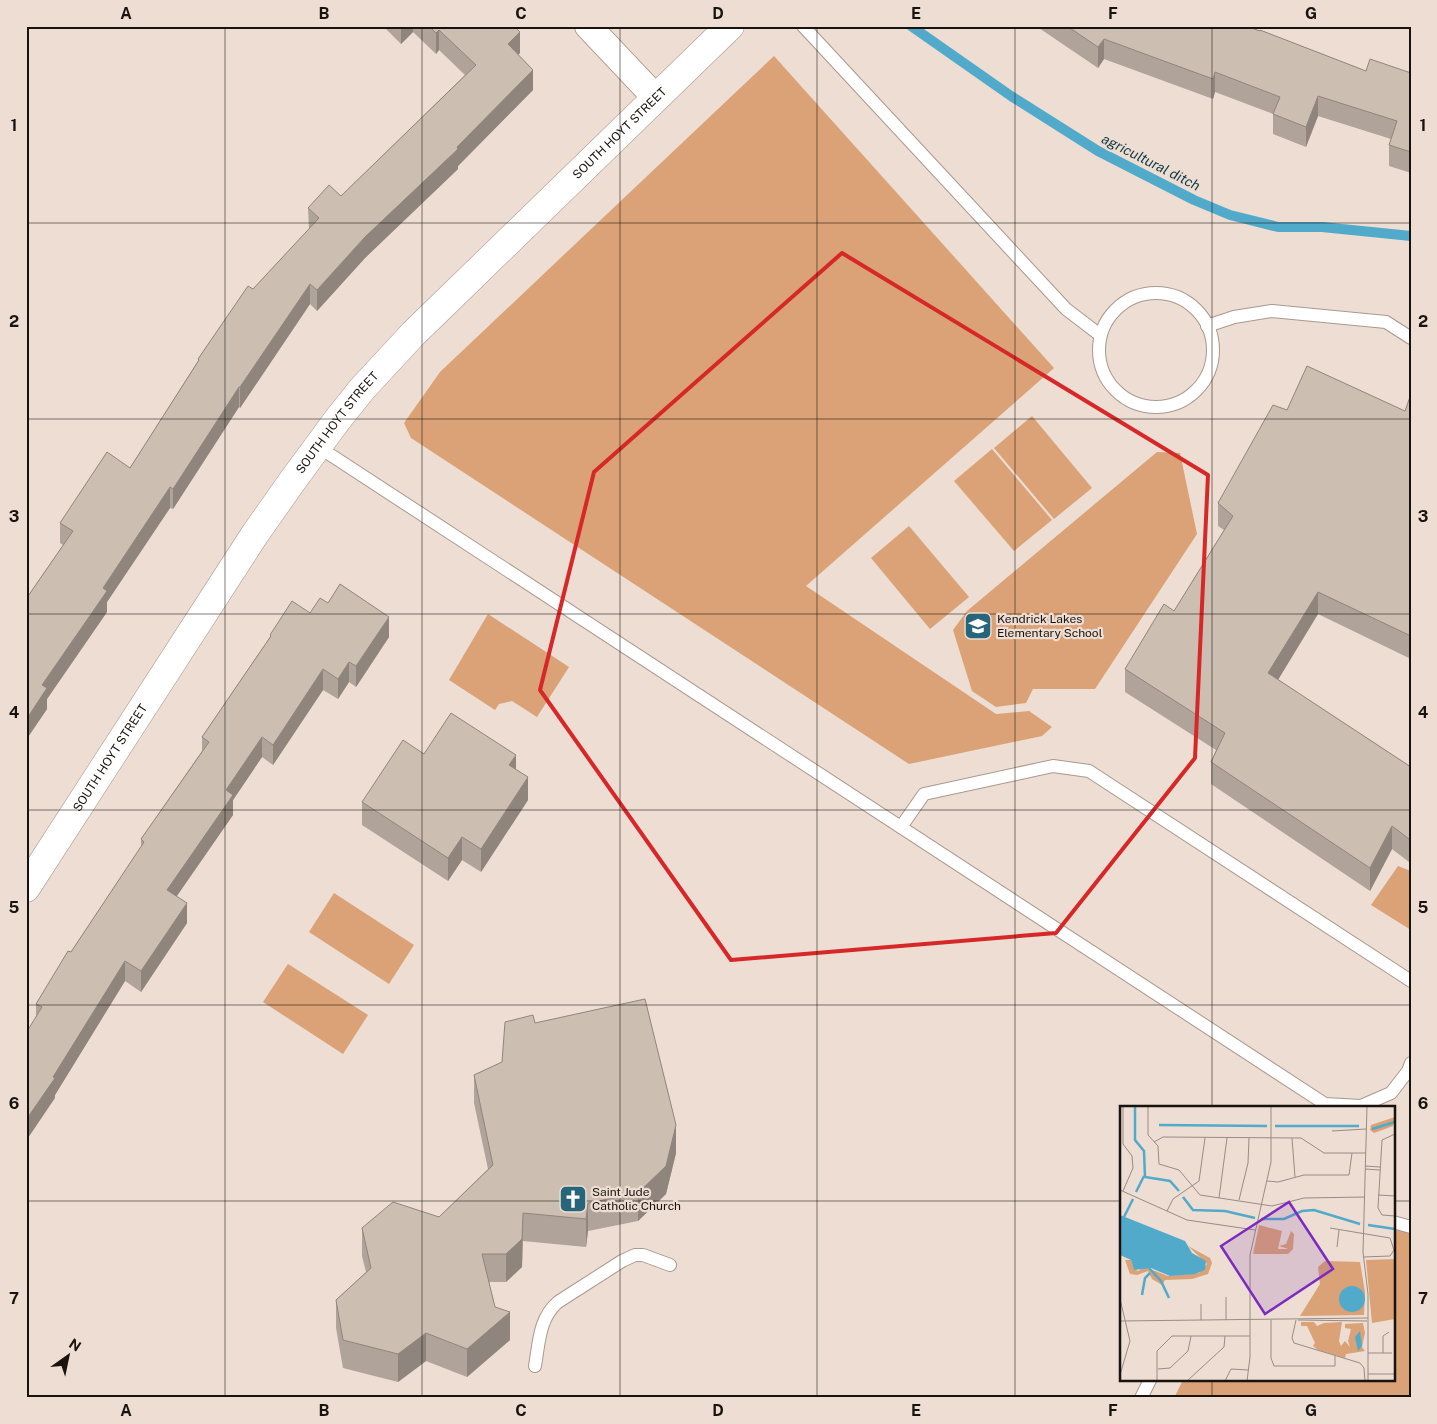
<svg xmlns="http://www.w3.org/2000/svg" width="1437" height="1424" viewBox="0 0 1437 1424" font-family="'Public Sans',sans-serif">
<rect width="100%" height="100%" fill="#edddd2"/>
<g fill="#daa276">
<path d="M 774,56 L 1054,368 L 806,586 L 996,714 L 1029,711 L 1052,727 L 1042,736 L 909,764 L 411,438 L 404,423 L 440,372 Z"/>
<path d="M 1032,416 L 1092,488 L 1054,519 L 994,448 Z"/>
<path d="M 992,449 L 1052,520 L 1014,551 L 954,481 Z"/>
<path d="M 1157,452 L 1180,453 L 1197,534 L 1095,689 L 1033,689 L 1026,703 L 996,707 L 972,691 L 953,630 L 967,611 Z"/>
<path d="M 909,526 L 969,597 L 930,629 L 871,558 Z"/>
<path d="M 488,614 L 569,667 L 537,717 L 512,701 L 499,704 L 495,710 L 449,680 Z"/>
<path d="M 1398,866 L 1411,871 L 1411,930 L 1371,905 Z"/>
<path d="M 334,893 L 414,945 L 389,984 L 309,932 Z"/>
<path d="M 288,964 L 368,1015 L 343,1054 L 263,1002 Z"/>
<path d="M 1393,1215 L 1406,1220 L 1411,1225 L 1411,1254 L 1409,1256 L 1411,1257 L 1411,1398 L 1174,1398 L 1183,1380 L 1393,1380 Z"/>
</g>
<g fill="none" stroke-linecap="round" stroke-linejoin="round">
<path stroke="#52aacb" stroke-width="10" d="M 911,26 L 1011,96 L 1098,151 L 1194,200 L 1230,215 L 1278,227 L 1322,227 L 1411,236"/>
<g stroke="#a8998f" stroke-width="14">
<g id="lane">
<path d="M 803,26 L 1066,309 L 1100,335"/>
<circle cx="1156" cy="350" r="57"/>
<path d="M 1207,326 L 1234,317 L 1272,311 L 1386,322 L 1411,338"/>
<path d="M 317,446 L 1325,1104 L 1361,1106 L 1391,1093 L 1408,1071 L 1411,1063"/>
<path d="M 901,827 L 924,794 L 1053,766 L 1089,771 L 1411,981"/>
<path d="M 1393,1222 L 1411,1227"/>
<path d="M 535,1366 C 539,1343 539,1318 558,1302 L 622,1261 L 635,1255 L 643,1255 L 670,1265"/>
<path d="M 1141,1398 L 1150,1380"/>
</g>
</g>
<g stroke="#a8998f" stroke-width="28">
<path id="street" d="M 588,26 L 656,98"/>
</g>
<g stroke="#a8998f" stroke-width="29">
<g id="secondary">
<path id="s1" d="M 26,888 L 255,534 L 293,480 L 338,419 L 362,389 L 413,334 L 730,26"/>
</g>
</g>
<use href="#lane" stroke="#fff" stroke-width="12"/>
<use href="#street" stroke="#fff" stroke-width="26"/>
<use href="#secondary" stroke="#fff" stroke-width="28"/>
</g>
<g fill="#b0a399">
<path d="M 383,26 L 514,26 L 520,53 L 518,55 L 533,90 L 458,166 L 458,169 L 365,258 L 317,311 L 310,304 L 240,408 L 239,407 L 173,509 L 170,508 L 107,602 L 107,612 L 47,699 L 47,709 L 26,740 L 26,599 L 63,545 L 60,543 L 60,523 L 130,468 L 198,361 L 198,359 L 253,289 L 309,229 L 308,208 L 341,196 L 465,75 L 439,50 L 436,54 L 413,32 L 401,44 Z"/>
<path d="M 1036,26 L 1246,26 L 1366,71 L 1411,73 L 1411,173 L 1389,166 L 1389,145 L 1391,139 L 1318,116 L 1306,147 L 1273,134 L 1273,114 L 1215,92 L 1213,99 L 1104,59 L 1098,68 Z"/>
<path d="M 1411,394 L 1411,659 L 1318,614 L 1278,680 L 1411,767 L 1411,859 L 1409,862 L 1392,849 L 1370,891 L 1211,784 L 1211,762 L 1216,750 L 1125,692 L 1125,669 L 1174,611 L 1224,530 L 1218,526 L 1218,503 L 1287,410 L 1405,411 Z"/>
<path d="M 328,603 L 389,637 L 356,687 L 349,682 L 338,699 L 323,690 L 273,765 L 262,757 L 233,800 L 233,815 L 177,896 L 187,923 L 141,992 L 125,981 L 55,1095 L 55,1098 L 36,1018 L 36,1004 L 141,847 L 141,839 L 202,751 L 202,737 L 270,637 L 270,635 Z"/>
<path d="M 424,754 L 516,769 L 528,800 L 481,872 L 462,860 L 448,881 L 362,825 L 362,802 Z"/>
<path d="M 535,1023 L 676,1153 L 666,1194 L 638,1221 L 588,1231 L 586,1247 L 523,1241 L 522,1267 L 506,1282 L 489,1282 L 495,1307 L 510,1340 L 467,1377 L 426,1361 L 398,1382 L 343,1368 L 336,1328 L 336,1300 L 366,1272 L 362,1256 L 362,1228 L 439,1217 L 488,1169 L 474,1103 L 474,1075 L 502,1062 Z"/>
</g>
<g fill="#90857d">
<path d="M 401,26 L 413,26 L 413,32 L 401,44 Z"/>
<path d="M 439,30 L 439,50 L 436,54 L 436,33 Z"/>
<path d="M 520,32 L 520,53 L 508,65 L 508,44 Z"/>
<path d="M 1104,39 L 1104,59 L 1098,68 L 1098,47 Z"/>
<path d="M 533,70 L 533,90 L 458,166 L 458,169 L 365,258 L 317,311 L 317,290 L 365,237 Z"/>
<path d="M 1215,72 L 1215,92 L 1213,99 L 1213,79 Z"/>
<path d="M 1318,96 L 1318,116 L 1306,147 L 1306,127 Z"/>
<path d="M 310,284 L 310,304 L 240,408 L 240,387 Z"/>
<path d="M 239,387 L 239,407 L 173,509 L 173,489 Z"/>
<path d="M 170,487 L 170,508 L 107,602 L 107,612 L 47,699 L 47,709 L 26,740 L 26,720 L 42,685 L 103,588 Z"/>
<path d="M 1318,592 L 1318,614 L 1268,696 L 1268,673 Z"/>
<path d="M 389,617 L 389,637 L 356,687 L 356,666 Z"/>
<path d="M 349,662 L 349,682 L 338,699 L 338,679 Z"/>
<path d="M 323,669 L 323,690 L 273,765 L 273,745 Z"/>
<path d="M 262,737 L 262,757 L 233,800 L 233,815 L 167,910 L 167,890 L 226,790 Z"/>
<path d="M 516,755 L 516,778 L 509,765 Z"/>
<path d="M 528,777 L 528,800 L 481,872 L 481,849 Z"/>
<path d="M 1392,826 L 1392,849 L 1370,891 L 1370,868 Z"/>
<path d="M 1411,836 L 1411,859 L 1409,862 L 1409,839 Z"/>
<path d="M 462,837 L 462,860 L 448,881 L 448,858 Z"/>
<path d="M 187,903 L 187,923 L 141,992 L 141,971 Z"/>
<path d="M 125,961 L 125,981 L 55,1095 L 55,1098 L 26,1141 L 26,1120 Z"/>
<path d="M 676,1125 L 676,1153 L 666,1194 L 638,1221 L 638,1193 Z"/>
<path d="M 588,1203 L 588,1231 L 586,1247 L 586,1219 Z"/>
<path d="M 523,1213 L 522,1267 L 506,1282 L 506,1254 Z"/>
<path d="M 510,1312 L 510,1340 L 467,1377 L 467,1349 Z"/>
<path d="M 426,1333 L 426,1361 L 398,1382 L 398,1354 Z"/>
</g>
<g fill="#cdbeb2" stroke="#90857d">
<path d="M 429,26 L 514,26 L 520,32 L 508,44 L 533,70 L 457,147 L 458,149 L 365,237 L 317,290 L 310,284 L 240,387 L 239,387 L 173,489 L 170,487 L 103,588 L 107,591 L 42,685 L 47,688 L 26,720 L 26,599 L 73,531 L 60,523 L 107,452 L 130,468 L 199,360 L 198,359 L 248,286 L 253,289 L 319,218 L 308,208 L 329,185 L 341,196 L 476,65 L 439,30 L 436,33 Z"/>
<path d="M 1067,26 L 1246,26 L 1260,31 L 1260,30 L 1366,71 L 1370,59 L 1411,73 L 1411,152 L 1389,145 L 1397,121 L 1318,96 L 1306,127 L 1273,114 L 1280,97 L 1215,72 L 1213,79 L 1104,39 L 1098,47 Z"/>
<path d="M 1307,366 L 1405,411 L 1411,394 L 1411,636 L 1318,592 L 1268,673 L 1411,767 L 1411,836 L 1409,839 L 1392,826 L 1370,868 L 1211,762 L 1225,733 L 1125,669 L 1164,604 L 1174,611 L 1233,516 L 1218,503 L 1273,405 L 1287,410 Z"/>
<path d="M 340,584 L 389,617 L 356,666 L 349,662 L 338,679 L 323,669 L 273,745 L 262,737 L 226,790 L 233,795 L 167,890 L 187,903 L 141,971 L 125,961 L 53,1077 L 55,1078 L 26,1120 L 26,1033 L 42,1007 L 36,1004 L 68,951 L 71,952 L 144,842 L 141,839 L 209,742 L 202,737 L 271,636 L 270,635 L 292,601 L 310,613 L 320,598 L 328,603 Z"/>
<path d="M 451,713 L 516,755 L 509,765 L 528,777 L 481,849 L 462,837 L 448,858 L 362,802 L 403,740 L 424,754 Z"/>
<path d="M 645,999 L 676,1125 L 666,1166 L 638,1193 L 588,1203 L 586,1219 L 523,1213 L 522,1239 L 506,1254 L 482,1254 L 495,1307 L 510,1312 L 467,1349 L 426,1333 L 398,1354 L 343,1340 L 336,1300 L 371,1268 L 362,1228 L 393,1202 L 439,1217 L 493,1165 L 474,1075 L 502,1062 L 505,1022 L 533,1015 L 535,1023 Z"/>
</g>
<path fill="none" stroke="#d62828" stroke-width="4" stroke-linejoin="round" d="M 842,253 L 1208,475 L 1195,758 L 1056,933 L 731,960 L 540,690 L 594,472 Z"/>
<path fill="none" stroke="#18130f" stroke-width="1" stroke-opacity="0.55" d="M 225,26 L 225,1398M 422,26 L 422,1398M 620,26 L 620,1398M 817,26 L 817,1398M 1015,26 L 1015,1398M 1212,26 L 1212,1108M 26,223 L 1411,223M 26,419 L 1411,419M 26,614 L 1411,614M 26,810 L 1411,810M 26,1005 L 1411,1005M 26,1201 L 1121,1201M 1393,1201 L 1411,1201M 1212,1380 L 1212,1398"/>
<defs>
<g id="school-square" transform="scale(1.4375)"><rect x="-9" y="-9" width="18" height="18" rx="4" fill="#27657b" stroke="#edddd2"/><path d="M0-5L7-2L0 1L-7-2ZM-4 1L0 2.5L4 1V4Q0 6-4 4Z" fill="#fff"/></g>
<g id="church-square" transform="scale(1.4375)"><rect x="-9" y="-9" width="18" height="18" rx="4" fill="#27657b" stroke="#edddd2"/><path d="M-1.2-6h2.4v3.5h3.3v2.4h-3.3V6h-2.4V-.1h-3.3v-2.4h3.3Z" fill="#fff"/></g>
</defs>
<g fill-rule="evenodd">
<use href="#school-square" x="978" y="626"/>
<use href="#church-square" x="573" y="1199"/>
</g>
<g text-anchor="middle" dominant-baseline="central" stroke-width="4.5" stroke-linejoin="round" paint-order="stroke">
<g font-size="12" fill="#18130f" stroke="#edddd2">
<text stroke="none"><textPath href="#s1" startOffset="965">SOUTH HOYT STREET</textPath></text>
<text stroke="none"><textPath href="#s1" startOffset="560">SOUTH HOYT STREET</textPath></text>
<text stroke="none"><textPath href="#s1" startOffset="155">SOUTH HOYT STREET</textPath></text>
</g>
<g font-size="12" fill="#18130f" stroke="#edddd2" text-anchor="start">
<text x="997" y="619">Kendrick Lakes<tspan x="997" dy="14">Elementary School</tspan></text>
<text x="592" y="1192">Saint Jude<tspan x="592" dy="14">Catholic Church</tspan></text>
</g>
<g font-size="14" font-style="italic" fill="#103947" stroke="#edddd2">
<text transform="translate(1151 162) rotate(27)">agricultural ditch</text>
</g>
</g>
<g transform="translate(1120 1106)">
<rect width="275" height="275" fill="#edddd2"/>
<path d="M 275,11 L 273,20 L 254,27 L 250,24 L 251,19 ZM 139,119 L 162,125 L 158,143 L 168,143 L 159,140 L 166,138 L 171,125 L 174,128 L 173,143 L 168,148 L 133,148 ZM 68,140 L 90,152 L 92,157 L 88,168 L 72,173 L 45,174 L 42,179 L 32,173 L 28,165 L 17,169 L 10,168 L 5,154 L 11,154 L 14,163 L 18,165 L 25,161 L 48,170 L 79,167 L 87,158 ZM 275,153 L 275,213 L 252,217 L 246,154 ZM 205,155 L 240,156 L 245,186 L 244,209 L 180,210 L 200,178 L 198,161 ZM 181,216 L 194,216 L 197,220 L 204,217 L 222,216 L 219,235 L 221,240 L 225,235 L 230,241 L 228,235 L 231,223 L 225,222 L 225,218 L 243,217 L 245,227 L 242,241 L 245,245 L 226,248 L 225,252 L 198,244 L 193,240 L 195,237 L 187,220 L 181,220 Z" fill="#daa276"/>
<path d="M 0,109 L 65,135 L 72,147 L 86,155 L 85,164 L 75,168 L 50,170 L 31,162 L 14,164 L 11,154 L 0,149 ZM219 193a13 13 0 1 1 26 0a13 13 0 1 1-26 0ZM 240,225 L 242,240 L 238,245 L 235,231 Z" fill="#52aacb"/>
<path fill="none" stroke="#52aacb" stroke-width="2.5" d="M 15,0 L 15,34 L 24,45 L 25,71 L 50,75 L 59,85M 39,19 L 147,20M 155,20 L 239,20M 252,23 L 275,16M 16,86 L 24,70M 63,91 L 73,104 L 105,105 L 135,112M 4,111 L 13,93M 141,113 L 164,113 L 182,105 L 194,104 L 240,118M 248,119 L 275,123M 29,162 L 41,175 L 49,192M 22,189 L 25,172 L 30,167"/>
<path fill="none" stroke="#988c84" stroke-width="1" d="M 28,0 L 28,29 L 38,40 L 39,58 L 59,64 L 80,89 L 152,100 L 184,92 L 245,91M 247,0 L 243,146 L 248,188 L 248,275M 212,25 L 246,23M 275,28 L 262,34 L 258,102 L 262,109 L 275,110M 172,32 L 175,71M 34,36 L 43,31 L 181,32 L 204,47 L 246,47M 245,60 L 260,61M 245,63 L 260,64M 147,75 L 158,76 L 184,69 L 229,69 L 232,47M 0,84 L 67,114 L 135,124M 3,85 L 13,62 L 12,50 L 3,38 L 3,0M 258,89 L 275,90M 99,92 L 107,32M 119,94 L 128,57 L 129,32M 47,105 L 53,93 L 79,75 L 85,32M 210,122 L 270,132 L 274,144M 217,141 L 219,124M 243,151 L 270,150 L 274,144M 106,191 L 106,214M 0,193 L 10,235 L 0,269M 81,198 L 81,214M 151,214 L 151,252 L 154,260 L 215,260 L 215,250M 176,214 L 172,232 L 174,237 L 240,257 L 244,262 L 245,275M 178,214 L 247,215M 0,215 L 248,212M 248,247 L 272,247M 263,247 L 263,230 L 269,226M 38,263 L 50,262 L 68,245 L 71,230M 248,268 L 275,268M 37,275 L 37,245 L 52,230 L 130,230M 67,275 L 104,241 L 105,230M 105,275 L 111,263 L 128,264M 127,275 L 130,251 L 130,149 L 151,56 L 151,0"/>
<path fill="#7b2cbf" fill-opacity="0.15" stroke="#7b2cbf" stroke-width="2.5" d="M 169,96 L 213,163 L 145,208 L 101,140 Z"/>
<rect width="275" height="275" fill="none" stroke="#18130f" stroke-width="2.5"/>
</g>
<rect width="1437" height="1424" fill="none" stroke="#edddd2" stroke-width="55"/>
<g transform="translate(68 1356) rotate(33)" stroke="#edddd2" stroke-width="4" paint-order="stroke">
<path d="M0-4L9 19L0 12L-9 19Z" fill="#18130f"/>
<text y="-8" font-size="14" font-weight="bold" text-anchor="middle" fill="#18130f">N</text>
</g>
<rect x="28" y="28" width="1382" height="1368" fill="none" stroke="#18130f" stroke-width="2"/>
<g font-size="16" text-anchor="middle" font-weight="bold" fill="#18130f">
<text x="126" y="19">A</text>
<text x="324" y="19">B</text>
<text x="521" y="19">C</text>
<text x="718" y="19">D</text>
<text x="916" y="19">E</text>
<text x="1113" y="19">F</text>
<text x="1311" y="19">G</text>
<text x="14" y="131">1</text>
<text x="1423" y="131">1</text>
<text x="14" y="327">2</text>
<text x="1423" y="327">2</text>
<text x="14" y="522">3</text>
<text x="1423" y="522">3</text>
<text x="14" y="718">4</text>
<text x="1423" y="718">4</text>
<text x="14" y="913">5</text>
<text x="1423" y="913">5</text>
<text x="14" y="1109">6</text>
<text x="1423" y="1109">6</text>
<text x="14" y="1304">7</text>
<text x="1423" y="1304">7</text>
<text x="126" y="1416">A</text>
<text x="324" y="1416">B</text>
<text x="521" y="1416">C</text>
<text x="718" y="1416">D</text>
<text x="916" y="1416">E</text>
<text x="1113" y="1416">F</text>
<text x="1311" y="1416">G</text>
</g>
</svg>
